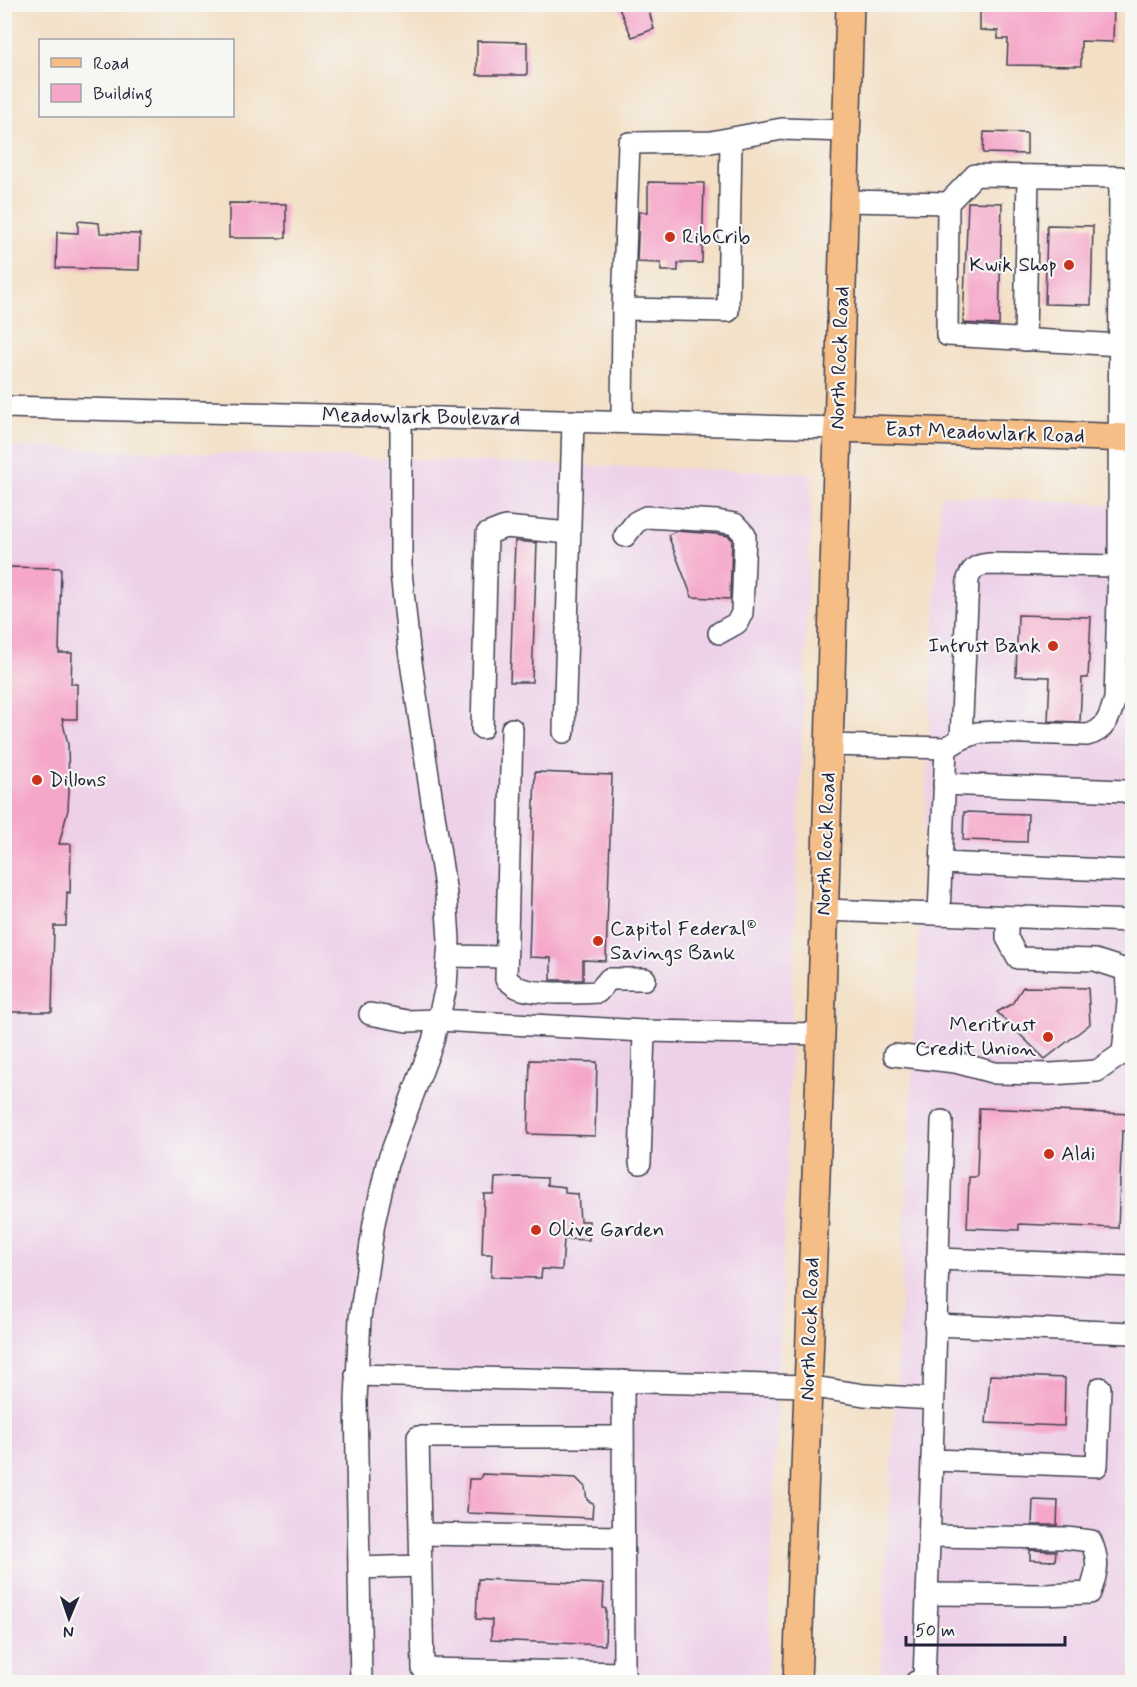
<svg xmlns="http://www.w3.org/2000/svg" width="1137" height="1687" viewBox="0 0 1137 1687" font-family="Mynerve,sans-serif">
<rect width="100%" height="100%" fill="#f6f6f2"/>
<filter id="ink" filterUnits="userSpaceOnUse"><feTurbulence type="fractalNoise" baseFrequency=".0167" numOctaves="2"/><feDisplacementMap in="SourceGraphic" scale="12" xChannelSelector="R" yChannelSelector="G"/><feConvolveMatrix kernelMatrix="1 2 1 2 8 2 1 2 1" color-interpolation-filters="sRGB"/></filter>
<filter id="wash" filterUnits="userSpaceOnUse"><feTurbulence type="fractalNoise" baseFrequency=".008" numOctaves="4" result="noise"/><feDisplacementMap in="SourceGraphic" scale="24" xChannelSelector="R" yChannelSelector="G"/><feGaussianBlur stdDeviation="1.35" result="paint"/><feColorMatrix in="noise" values="0 0 0 0 0 0 0 0 0 0 0 0 0 0 0 0 0 1.4 0 .05"/><feComposite in="paint" operator="in"/></filter>
<g filter="url(#wash)">
<rect width="100%" height="100%" fill="#f3dfc4"/>
<g fill="#edd1e9">
<path d="M 5,446 L 812,473 L 767,1682 L 5,1682 Z"/>
<path d="M 941,495 L 1132,506 L 1132,1682 L 879,1682 L 899,1339 Z"/>
</g>
<g id="blocks">
<g fill="#f5a6c9">
<path d="M 617,4 L 647,4 L 654,29 L 632,37 Z"/>
<path d="M 980,4 L 1114,4 L 1113,42 L 1081,41 L 1081,66 L 1007,65 L 1008,39 L 998,39 L 998,31 L 980,30 Z"/>
<path d="M 477,41 L 527,42 L 527,75 L 477,75 Z"/>
<path d="M 984,132 L 1027,133 L 1027,154 L 983,153 Z"/>
<path d="M 648,182 L 704,183 L 702,263 L 678,263 L 678,271 L 661,271 L 661,263 L 637,262 L 639,212 L 648,212 Z"/>
<path d="M 968,202 L 1002,203 L 999,325 L 963,323 Z"/>
<path d="M 229,203 L 286,204 L 286,238 L 229,238 Z"/>
<path d="M 78,221 L 99,223 L 100,233 L 140,234 L 139,270 L 56,268 L 57,232 L 78,233 Z"/>
<path d="M 1047,225 L 1093,226 L 1091,305 L 1045,304 Z"/>
<path d="M 676,531 L 716,534 L 729,536 L 732,540 L 730,599 L 692,597 L 668,535 Z"/>
<path d="M 515,541 L 537,543 L 532,682 L 510,682 Z"/>
<path d="M 4,567 L 61,568 L 59,653 L 72,653 L 71,684 L 77,684 L 77,719 L 62,719 L 68,744 L 69,790 L 68,810 L 59,844 L 71,844 L 70,893 L 67,892 L 66,926 L 54,926 L 52,1012 L 4,1012 Z"/>
<path d="M 1018,615 L 1091,617 L 1088,678 L 1082,678 L 1080,722 L 1048,721 L 1050,677 L 1016,676 Z"/>
<path d="M 535,772 L 612,775 L 606,961 L 583,960 L 583,980 L 551,980 L 551,958 L 529,957 Z"/>
<path d="M 964,812 L 1028,814 L 1027,842 L 963,840 Z"/>
<path d="M 1023,987 L 1088,988 L 1090,1024 L 1045,1059 L 997,1012 L 1012,1004 Z"/>
<path d="M 530,1060 L 597,1062 L 595,1136 L 528,1134 Z"/>
<path d="M 979,1108 L 1132,1114 L 1132,1132 L 1122,1131 L 1118,1228 L 1019,1224 L 1019,1230 L 967,1228 L 969,1177 L 977,1177 Z"/>
<path d="M 518,1177 L 547,1178 L 547,1185 L 565,1187 L 565,1193 L 578,1194 L 580,1221 L 589,1221 L 589,1240 L 564,1239 L 562,1270 L 542,1269 L 541,1278 L 491,1277 L 492,1254 L 482,1254 L 484,1194 L 494,1194 L 495,1178 Z"/>
<path d="M 990,1375 L 1065,1378 L 1064,1426 L 986,1423 Z"/>
<path d="M 482,1474 L 576,1478 L 585,1487 L 587,1500 L 593,1503 L 592,1518 L 467,1513 L 469,1479 L 480,1479 Z"/>
<path d="M 1033,1500 L 1058,1501 L 1057,1525 L 1032,1525 Z"/>
<path d="M 1030,1550 L 1056,1551 L 1055,1561 L 1030,1560 Z"/>
<path d="M 478,1579 L 604,1584 L 603,1608 L 606,1609 L 605,1645 L 491,1640 L 492,1620 L 476,1619 Z"/>
</g>
</g>
</g>
<g filter="url(#ink)">
<use href="#blocks" fill-opacity="0" stroke="#413e50" stroke-width="1.5"/>
<g fill="none" stroke-linecap="round" stroke-linejoin="round">
<g stroke="#413e50" stroke-width="24">
<g id="minor">
<path d="M 731,139 L 728,311 L 623,309 L 629,143 L 711,142 L 782,129 L 847,131"/>
<path d="M 845,201 L 948,203 L 975,175 L 1120,177 L 1119,566 L 990,564 C 977,565 973,567 968,579 L 961,739"/>
<path d="M 948,203 L 947,335 L 1120,345"/>
<path d="M 1025,340 L 1028,176"/>
<path d="M 4,407 L 838,428"/>
<path d="M 622,422 L 623,309"/>
<path d="M 625,536 L 636,522 L 646,517 L 717,521 L 735,524 L 745,535 L 742,613 L 737,623 L 719,633"/>
<path d="M 482,728 L 487,534 L 505,527 L 569,533"/>
<path d="M 512,729 L 506,979 C 509,981 513,985 517,987 C 533,995 580,993 598,992 L 609,979 L 645,979"/>
<path d="M 564,732 L 573,421"/>
<path d="M 829,745 L 946,748 L 961,739 L 977,733 L 997,732 L 1087,735 C 1106,731 1110,716 1115,699 L 1119,566"/>
<path d="M 944,784 L 1124,791 L 1132,794"/>
<path d="M 941,863 L 1132,871"/>
<path d="M 824,910 L 1132,921"/>
<path d="M 939,914 L 946,748"/>
<path d="M 448,956 L 506,957"/>
<path d="M 370,1014 L 407,1021 L 438,1020 L 644,1031 L 821,1034"/>
<path d="M 894,1055 L 955,1062 L 995,1073 L 1051,1074 L 1097,1071 L 1123,1053 L 1128,1002 L 1126,970 L 1095,960 L 1018,958 L 1007,938 L 1007,917"/>
<path d="M 942,1121 L 932,1460 L 1097,1466 L 1100,1388"/>
<path d="M 640,1163 L 644,1031"/>
<path d="M 937,1259 L 1132,1266"/>
<path d="M 935,1325 L 1132,1333"/>
<path d="M 356,1375 L 808,1386 L 864,1395 L 933,1399"/>
<path d="M 623,1381 C 623,1478 623,1575 624,1673 L 423,1669 L 418,1437 L 623,1437"/>
<path d="M 420,1534 L 623,1537"/>
<path d="M 359,1568 L 420,1566"/>
<path d="M 927,1594 L 1044,1595 L 1090,1593 C 1097,1572 1100,1562 1091,1541 L 1066,1538 L 929,1536"/>
<path d="M 361,1682 L 356,1400 L 360,1318 L 374,1223 L 387,1164 L 433,1041 L 446,987 L 449,940 L 446,894 L 409,649 L 401,572 L 401,417"/>
<path d="M 916,1682 L 924,1680 L 932,1460"/>
</g>
</g>
<g stroke="#413e50" stroke-width="30">
<g id="major">
<path d="M 838,428 L 1132,438"/>
<path d="M 797,1682 L 820,1069 L 850,4"/>
</g>
</g>
<use href="#minor" stroke="#fff" stroke-width="21"/>
<use href="#major" stroke="#f5be86" stroke-width="27"/>
</g>
</g>
<g fill="#c8321e" stroke="#f6f6f2" stroke-width="2">
<circle cx="670" cy="237" r="6"/>
<circle cx="1069" cy="265" r="6"/>
<circle cx="1053" cy="646" r="6"/>
<circle cx="37" cy="780" r="6"/>
<circle cx="598" cy="941" r="6"/>
<circle cx="1048" cy="1037" r="6"/>
<circle cx="1049" cy="1154" r="6"/>
<circle cx="536" cy="1230" r="6"/>
</g>
<g text-anchor="middle" dominant-baseline="central" stroke-width="4.5" stroke-linejoin="round" paint-order="stroke">
<g font-size="21" fill="#22223b" stroke="#f6f6f2" text-anchor="start">
<text x="682" y="237">RibCrib</text>
<text x="1057" y="265" text-anchor="end">Kwik Shop</text>
<text x="1041" y="646" text-anchor="end">Intrust Bank</text>
<text x="49" y="780">Dillons</text>
<text x="610" y="929">Capitol Federal®<tspan x="610" dy="24">Savings Bank</tspan></text>
<text x="1036" y="1025" text-anchor="end">Meritrust<tspan x="1036" dy="24">Credit Union</tspan></text>
<text x="1061" y="1154">Aldi</text>
<text x="548" y="1230">Olive Garden</text>
</g>
<g font-size="21" fill="#22223b" stroke="#f6f6f2">
<text transform="translate(840 358) rotate(-88)">North Rock Road</text>
<text transform="translate(421 417) rotate(1)">Meadowlark Boulevard</text>
<text transform="translate(985 433) rotate(2)">East Meadowlark Road</text>
<text transform="translate(826 844) rotate(-88)">North Rock Road</text>
<text transform="translate(810 1329) rotate(-88)">North Rock Road</text>
</g>
</g>
<rect width="1137" height="1687" fill="none" stroke="#f6f6f2" stroke-width="24"/>
<rect x="39" y="39" width="195" height="78" fill="#f6f6f2" stroke="#a1a1a9" stroke-width="1.5"/>
<rect x="51" y="58" width="30" height="9" fill="#f5be86" stroke="#a1a1a9" stroke-width="1.5"/>
<text x="93" y="69" font-size="18" fill="#22223b">Road</text>
<rect x="51" y="84" width="30" height="18" fill="#f5a6c9" stroke="#a1a1a9" stroke-width="1.5"/>
<text x="93" y="99" font-size="18" fill="#22223b">Building</text>
<g transform="translate(69 1618) rotate(182)" stroke="#f6f6f2" stroke-width="4.5" paint-order="stroke">
<path d="M0-4.5L10 22L0 15L-10 22Z" fill="#22223b"/>
<text y="-9" font-size="16" font-weight="bold" text-anchor="middle" fill="#22223b">N</text>
</g>
<path d="M906 1636v9h159v-9" fill="none" stroke="#22223b" stroke-width="3"/>
<text x="915" y="1636" font-size="18" fill="#22223b" stroke="#f6f6f2" stroke-width="4.5" paint-order="stroke">50 m</text>
</svg>
